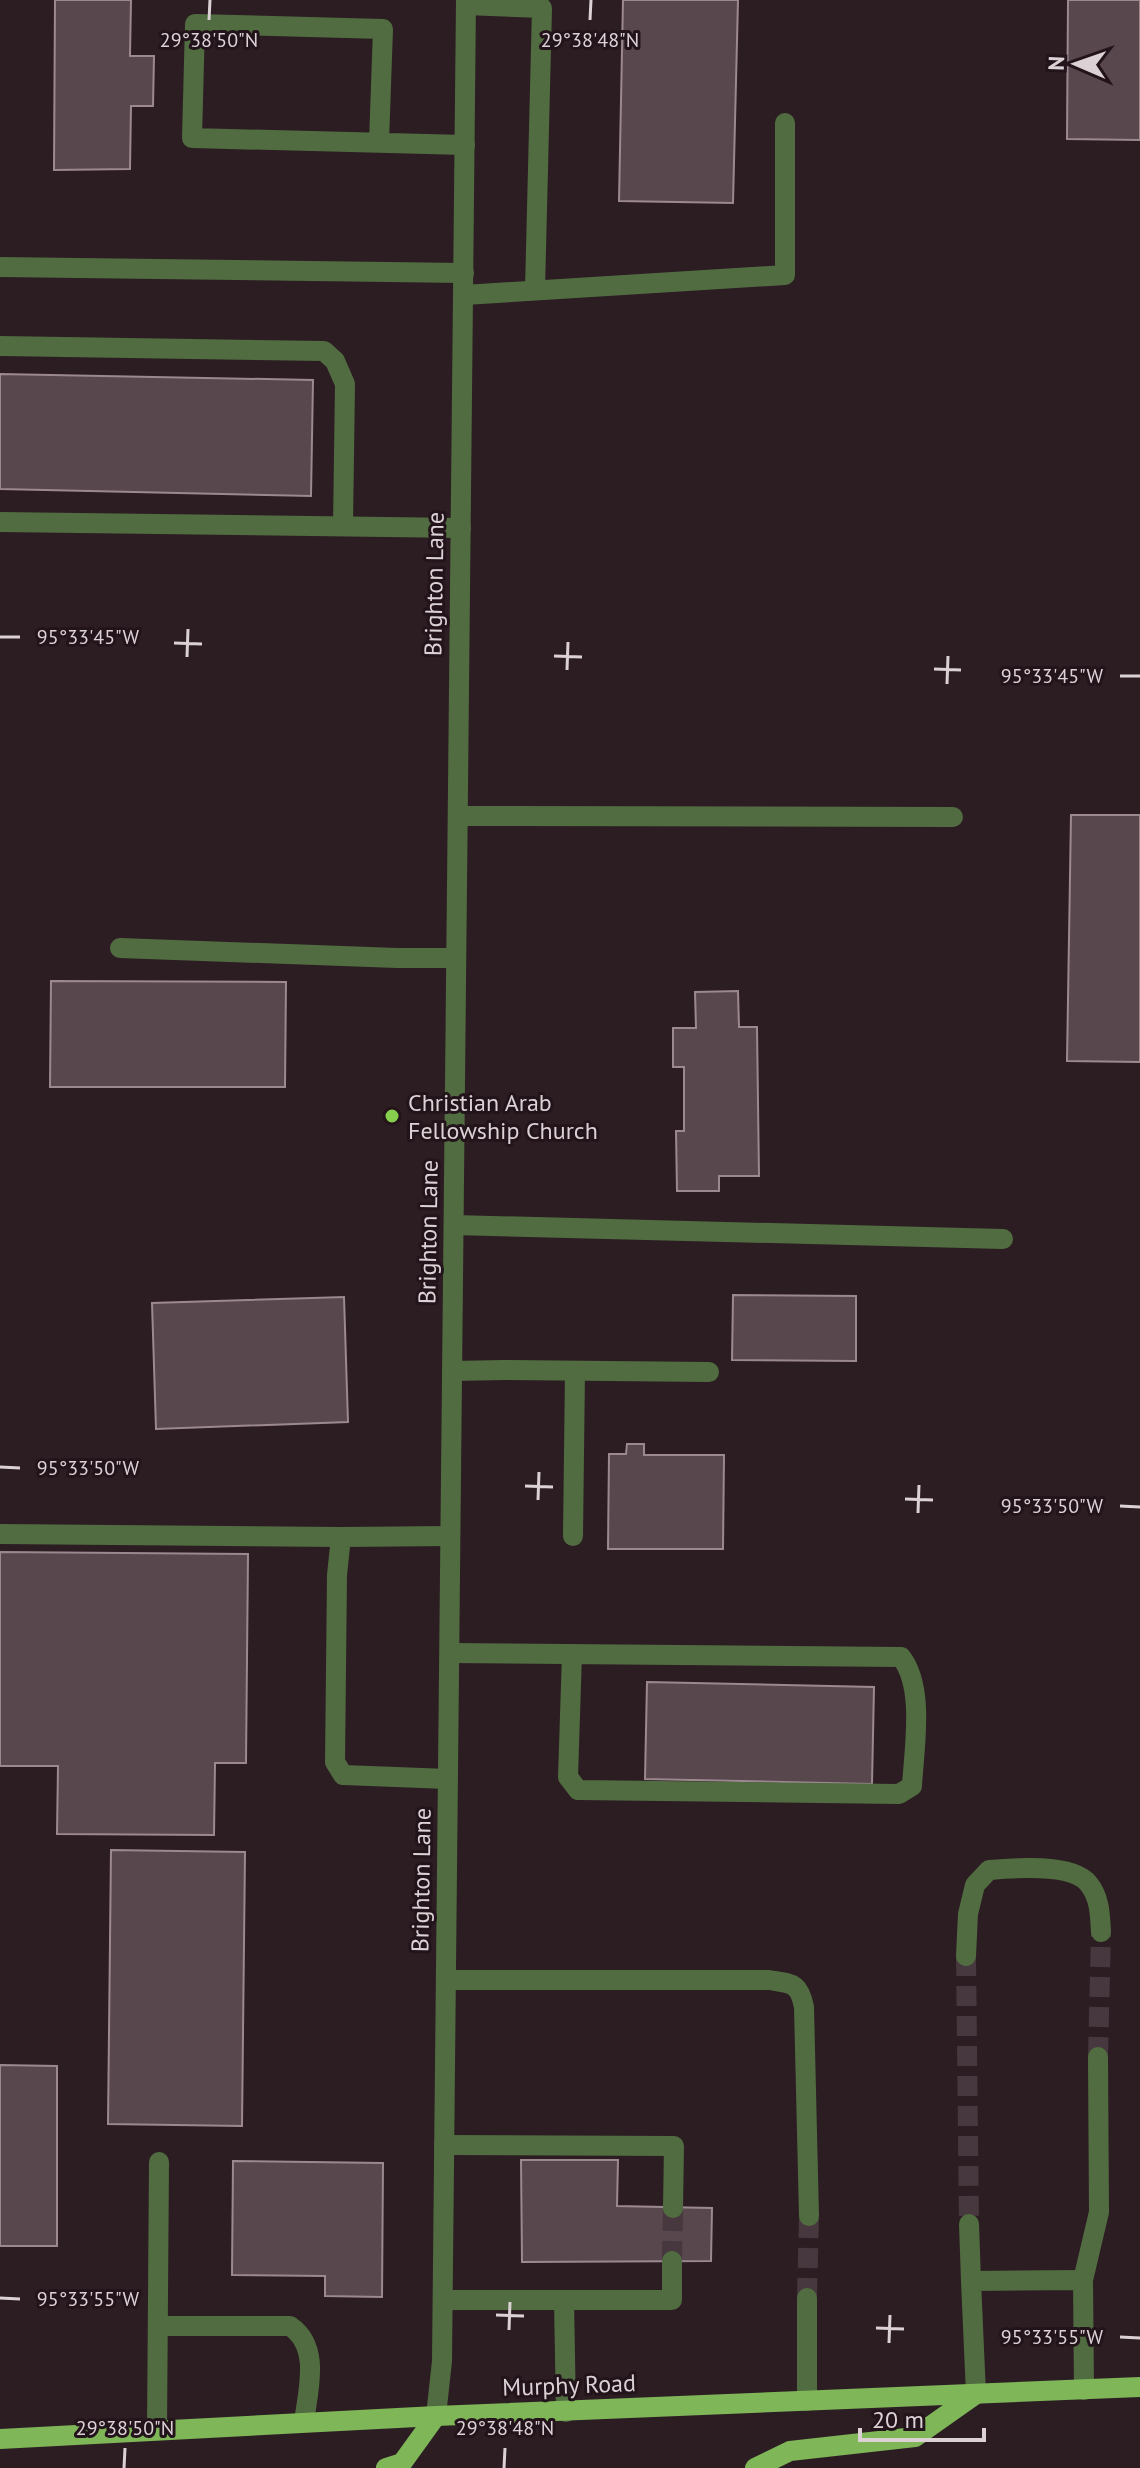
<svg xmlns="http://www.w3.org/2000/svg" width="1140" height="2468" viewBox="0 0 1140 2468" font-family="'PT Sans',sans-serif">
<rect width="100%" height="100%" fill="#2c1d23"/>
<g fill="#59474e" stroke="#9c8990" stroke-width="2">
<path d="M 55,0 L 131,0 L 130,56 L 154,56 L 153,106 L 131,106 L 130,169 L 54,170 Z"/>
<path d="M 623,0 L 738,0 L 733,203 L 619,201 Z"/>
<path d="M 1068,0 L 1140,0 L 1140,140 L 1067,139 Z"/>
<path d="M 0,374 L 313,380 L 311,496 L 0,489 Z"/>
<path d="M 1071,815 L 1140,815 L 1140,1062 L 1067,1061 Z"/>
<path d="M 51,981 L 286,982 L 285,1087 L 50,1087 Z"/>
<path d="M 738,991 L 739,1027 L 757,1027 L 759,1176 L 719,1176 L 719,1191 L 677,1191 L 676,1131 L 684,1131 L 684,1067 L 673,1067 L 673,1028 L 696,1028 L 695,992 Z"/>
<path d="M 733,1295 L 856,1296 L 856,1361 L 732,1360 Z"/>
<path d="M 344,1297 L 348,1422 L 156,1429 L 152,1303 Z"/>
<path d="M 627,1444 L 644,1444 L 644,1455 L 724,1455 L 723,1549 L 608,1549 L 609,1454 L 626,1454 Z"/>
<path d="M 0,1552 L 248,1554 L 246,1763 L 215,1763 L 214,1835 L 57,1834 L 58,1766 L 0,1766 Z"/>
<path d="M 647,1682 L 874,1687 L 872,1784 L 645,1779 Z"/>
<path d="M 111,1850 L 245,1852 L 242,2126 L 108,2124 Z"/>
<path d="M 0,2065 L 57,2066 L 57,2246 L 0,2246 Z"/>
<path d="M 521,2160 L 618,2160 L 617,2206 L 712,2208 L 711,2261 L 522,2262 Z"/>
<path d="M 233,2161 L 383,2163 L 382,2297 L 325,2296 L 325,2276 L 232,2275 Z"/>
</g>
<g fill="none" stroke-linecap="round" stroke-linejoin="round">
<g stroke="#46383e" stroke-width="20" stroke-dasharray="20 10" stroke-linecap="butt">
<path d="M 966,1956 L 969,2224"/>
<path d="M 1098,2057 L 1101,1932"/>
<path d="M 672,2261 L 673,2208"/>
<path d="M 807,2298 L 809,2216"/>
</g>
<g stroke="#516c40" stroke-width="20">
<path d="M 466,5 L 542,8 L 535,290"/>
<path d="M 379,142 L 383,29 L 195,24 L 192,138 L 465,145"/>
<path d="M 0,267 L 464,273"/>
<path d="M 464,295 L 785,275 L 785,123"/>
<path d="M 0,346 L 324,351 L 335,361 L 345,384 L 343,526"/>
<path d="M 0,522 L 461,528"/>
<path d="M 458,816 L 953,817"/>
<path d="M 120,948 L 397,958 L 456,958"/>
<path d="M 454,1225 L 1003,1239"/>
<path d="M 452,1371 L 504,1370 L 709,1372"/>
<path d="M 0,1534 L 341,1537"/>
<path d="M 573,1536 L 575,1371"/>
<path d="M 450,1653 L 901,1657 C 925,1687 914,1749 912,1786 L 899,1794 L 578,1790 L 568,1777 L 572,1654"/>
<path d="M 448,1779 L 343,1775 L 335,1762 L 337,1575 L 341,1537 L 450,1536"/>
<path d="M 966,1956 L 968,1914 L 975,1885 L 989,1870 C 1013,1868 1071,1863 1088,1883 C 1100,1897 1100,1915 1101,1932"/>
<path d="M 446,1980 L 769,1980 C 792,1984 799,1982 804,2007 L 809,2216"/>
<path d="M 444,2145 L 674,2146 L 673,2208"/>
<path d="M 969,2224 L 971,2281"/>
<path d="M 1083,2280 L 1099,2212 L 1098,2057"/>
<path d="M 443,2300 L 672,2300 L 672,2261"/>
<path d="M 564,2300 L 566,2412"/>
<path d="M 159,2326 L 290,2326 C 321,2347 308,2390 304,2422"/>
<path d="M 976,2394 L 971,2281 L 1083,2280 L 1084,2390"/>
<path d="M 807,2401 L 807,2298"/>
<path d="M 436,2416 L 442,2361 L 466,0"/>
<path d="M 157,2430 L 159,2162"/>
</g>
<g stroke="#7eb658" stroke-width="20">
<path d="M 0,2439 L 436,2416 L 1140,2387"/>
<path d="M 386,2468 L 402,2463 L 436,2416"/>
<path d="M 755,2468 L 790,2451 L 915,2437 L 976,2394"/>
</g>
</g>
<path fill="none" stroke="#dcd2d6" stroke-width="3" d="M 209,20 L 210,0M 590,20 L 591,0M 0,637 L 20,637M 174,643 L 202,644M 554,656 L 582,657M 187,657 L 188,629M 934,669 L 961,670M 567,670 L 568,642M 1120,676 L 1140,676M 947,684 L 948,656M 0,1467 L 20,1468M 525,1486 L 553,1487M 905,1499 L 933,1500M 538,1500 L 539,1472M 1120,1506 L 1140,1507M 918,1513 L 919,1485M 0,2298 L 20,2299M 496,2315 L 524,2316M 876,2328 L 904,2329M 509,2330 L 510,2302M 1120,2337 L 1140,2338M 889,2343 L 890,2315M 124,2468 L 125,2448M 504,2468 L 505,2448"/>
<circle fill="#85cf4c" stroke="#22141a" stroke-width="3" cx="392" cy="1116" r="8"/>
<g text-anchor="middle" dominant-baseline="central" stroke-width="6" stroke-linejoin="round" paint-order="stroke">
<g font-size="24" fill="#dcd2d6" stroke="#22141a">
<text transform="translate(434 584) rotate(-89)">Brighton Lane</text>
<text transform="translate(428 1232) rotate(-89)">Brighton Lane</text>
<text transform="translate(421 1880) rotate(-89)">Brighton Lane</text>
<text transform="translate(569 2385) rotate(-2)">Murphy Road</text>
</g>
<g font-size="24" fill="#dcd2d6" stroke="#22141a" text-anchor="start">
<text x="408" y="1102">Christian Arab<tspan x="408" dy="28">Fellowship Church</tspan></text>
</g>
</g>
<g font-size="20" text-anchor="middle" fill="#dcd2d6" stroke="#22141a" stroke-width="6" stroke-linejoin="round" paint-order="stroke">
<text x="209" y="47">29°38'50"N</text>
<text x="590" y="47">29°38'48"N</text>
<text x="88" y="644">95°33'45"W</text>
<text x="1052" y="683">95°33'45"W</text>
<text x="88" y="1475">95°33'50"W</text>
<text x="1052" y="1513">95°33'50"W</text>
<text x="88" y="2306">95°33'55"W</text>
<text x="1052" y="2344">95°33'55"W</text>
<text x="125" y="2435">29°38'50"N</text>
<text x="505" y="2435">29°38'48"N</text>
</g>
<g transform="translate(1076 64) rotate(272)" stroke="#22141a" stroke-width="6" paint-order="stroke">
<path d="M0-6L14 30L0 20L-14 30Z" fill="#dcd2d6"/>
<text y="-12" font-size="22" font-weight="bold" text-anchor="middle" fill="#dcd2d6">N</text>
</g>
<path d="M860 2428v12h124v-12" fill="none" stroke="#dcd2d6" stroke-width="4"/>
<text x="872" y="2428" font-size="24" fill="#dcd2d6" stroke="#22141a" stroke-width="6" paint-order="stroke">20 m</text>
</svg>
